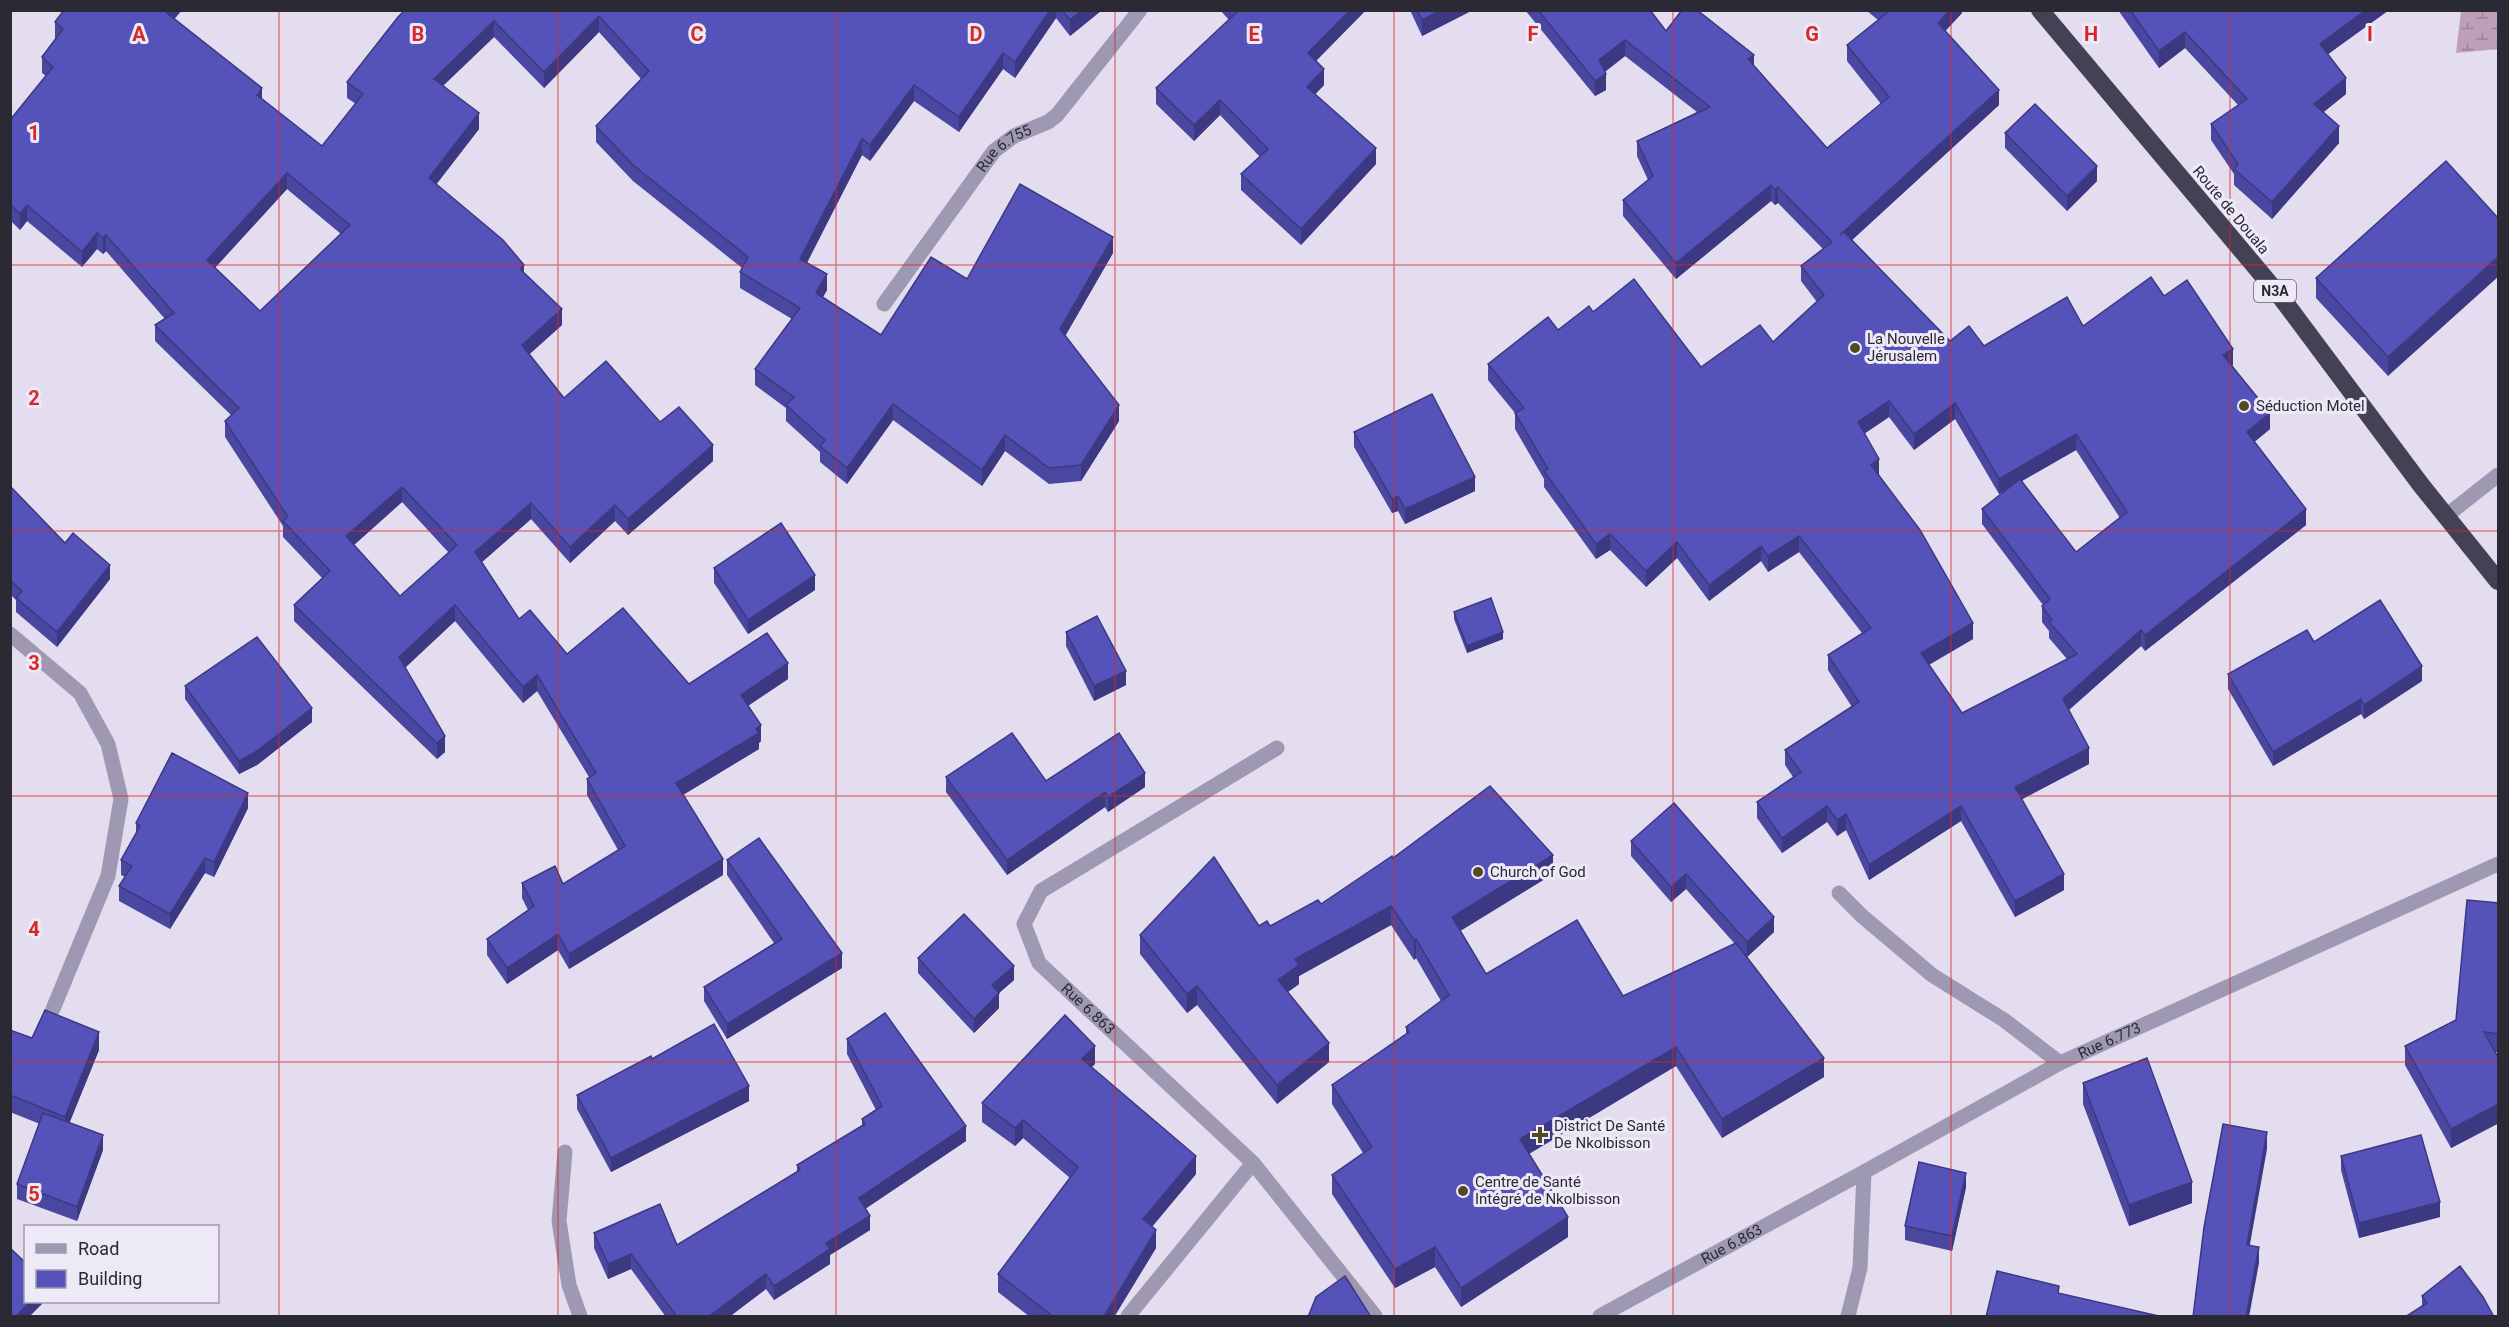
<svg xmlns="http://www.w3.org/2000/svg" width="2509" height="1327" viewBox="0 0 2509 1327" font-family="Roboto,sans-serif">
<defs>
<pattern id="wetland-marsh" width="20" height="14" patternUnits="userSpaceOnUse" patternTransform="scale(1.5)"><rect width="20" height="14" fill="#bd9fb9"/><path d="M1 5h8M5 5V1M11 12h8M15 12V8" fill="none" stroke="#9a8297"/></pattern>
</defs>
<rect width="100%" height="100%" fill="#e3ddef"/>
<path fill="url(#wetland-marsh)" d="M 2461,11 L 2498,11 L 2498,49 L 2456,53 Z"/>
<g fill="none" stroke-linecap="round" stroke-linejoin="round">
<g stroke="#9e98b2" stroke-width="15">
<path id="s1" d="M 884,304 L 994,151 L 1014,136 L 1048,122 L 1057,115 L 1140,10"/>
<path d="M 2446,516 L 2498,475"/>
<path d="M 10,634 L 80,693 L 108,744 L 121,799 L 108,876 L 53,1009"/>
<path id="s2" d="M 1277,748 L 1041,891 L 1024,924 L 1039,963 L 1253,1163 L 1375,1316"/>
<path d="M 1839,893 L 1862,916 L 1932,975 L 2004,1020 L 2060,1063"/>
<path d="M 565,1152 L 559,1221 L 569,1285 L 580,1316"/>
<path d="M 1128,1316 L 1253,1163"/>
<path id="s3" d="M 1600,1316 L 1864,1172"/>
<path id="s4" d="M 1848,1316 L 1860,1268 L 1864,1172 L 2060,1063 L 2498,864"/>
</g>
<path stroke="#434154" stroke-width="18" d="M 2040,10 L 2280,296 L 2421,485 L 2498,581"/>
</g>
<g fill="#49479f" fill-rule="evenodd">
<path d="M 405,10 L 1102,10 L 1070,36 L 1056,18 L 1015,78 L 1003,69 L 959,132 L 914,101 L 870,161 L 862,155 L 807,263 L 827,290 L 823,297 L 881,335 L 967,279 L 1113,253 L 1065,336 L 1119,421 L 1081,481 L 1049,484 L 1005,451 L 982,486 L 893,420 L 847,484 L 820,462 L 820,452 L 786,421 L 786,408 L 755,385 L 755,369 L 792,319 L 740,288 L 740,272 L 742,268 L 633,181 L 596,142 L 596,126 L 641,79 L 599,32 L 544,88 L 494,37 L 443,86 L 479,129 L 436,184 L 524,273 L 562,325 L 529,354 L 564,398 L 660,422 L 713,461 L 628,535 L 615,521 L 570,563 L 531,519 L 482,562 L 519,619 L 567,654 L 689,684 L 788,679 L 748,706 L 761,741 L 759,743 L 759,749 L 683,795 L 723,875 L 569,969 L 558,950 L 507,984 L 487,955 L 487,939 L 528,910 L 522,898 L 522,883 L 563,884 L 618,850 L 587,795 L 587,779 L 589,777 L 537,691 L 523,703 L 455,621 L 405,668 L 445,752 L 437,759 L 294,621 L 294,605 L 322,578 L 283,537 L 283,526 L 225,437 L 225,421 L 231,415 L 155,341 L 155,325 L 165,319 L 106,251 L 103,254 L 97,249 L 82,267 L 27,221 L 20,230 L 10,220 L 10,120 L 46,76 L 42,73 L 42,57 L 55,39 L 55,22 L 175,19 L 262,99 L 322,146 L 356,104 L 347,98 L 347,82 ZM 287,189 L 341,234 L 260,311 L 215,268 ZM 402,502 L 449,553 L 400,596 L 354,545 Z"/>
<path d="M 1220,10 L 1366,10 L 1316,61 L 1324,85 L 1315,94 L 1376,164 L 1301,245 L 1241,190 L 1241,174 L 1260,157 L 1220,115 L 1194,141 L 1156,104 L 1156,88 L 1229,20 Z"/>
<path d="M 1410,10 L 1473,10 L 1422,36 Z"/>
<path d="M 1525,10 L 1650,10 L 1666,31 L 1754,66 L 1827,148 L 1881,104 L 1847,61 L 1847,45 L 1878,20 L 1866,10 L 1962,10 L 1962,13 L 1945,31 L 1999,105 L 1852,240 L 1950,341 L 1984,346 L 2083,326 L 2164,296 L 2233,365 L 2232,366 L 2270,429 L 2254,442 L 2306,525 L 2145,651 L 2141,646 L 2069,710 L 2089,764 L 2022,799 L 2064,890 L 2015,917 L 1961,821 L 1869,880 L 1846,830 L 1837,836 L 1827,822 L 1782,853 L 1757,818 L 1757,802 L 1793,777 L 1785,765 L 1785,750 L 1852,707 L 1828,670 L 1828,655 L 1862,633 L 1799,552 L 1768,572 L 1761,561 L 1709,601 L 1677,558 L 1646,587 L 1610,550 L 1596,559 L 1544,487 L 1544,479 L 1515,429 L 1515,413 L 1488,380 L 1488,364 L 1593,312 L 1701,367 L 1773,342 L 1817,302 L 1801,281 L 1801,266 L 1823,249 L 1778,203 L 1775,205 L 1771,201 L 1676,279 L 1623,216 L 1623,200 L 1648,180 L 1637,156 L 1637,141 L 1697,112 L 1625,56 L 1605,72 L 1606,90 L 1595,96 ZM 1889,417 L 1914,450 L 1955,419 L 1999,494 L 2006,490 L 1982,509 L 1982,524 L 2043,605 L 2042,606 L 2042,622 L 2049,631 L 2049,638 L 2067,659 L 1962,713 L 1929,665 L 1973,639 L 1879,475 L 1865,433 ZM 2076,450 L 2120,518 L 2076,552 L 2022,481 Z"/>
<path d="M 2118,10 L 2389,10 L 2328,54 L 2346,94 L 2323,112 L 2339,143 L 2272,219 L 2234,185 L 2234,174 L 2211,140 L 2211,124 L 2238,105 L 2185,48 L 2159,68 Z"/>
<path d="M 2005,133 L 2097,181 L 2067,211 L 2005,148 Z"/>
<path d="M 2446,161 L 2388,376 L 2316,298 L 2316,278 Z"/>
<path d="M 1354,432 L 1475,491 L 1405,524 L 1398,511 L 1392,513 L 1354,447 Z"/>
<path d="M 10,486 L 65,543 L 110,579 L 57,647 L 16,612 L 16,600 L 10,594 Z"/>
<path d="M 714,568 L 815,590 L 748,634 L 714,583 Z"/>
<path d="M 1454,612 L 1503,639 L 1467,653 L 1454,619 Z"/>
<path d="M 1066,632 L 1126,685 L 1094,701 L 1066,646 Z"/>
<path d="M 2314,642 L 2422,681 L 2364,719 L 2361,714 L 2273,766 L 2228,689 L 2228,674 Z"/>
<path d="M 185,686 L 312,722 L 257,765 L 239,774 L 185,699 Z"/>
<path d="M 946,777 L 1046,781 L 1145,787 L 1108,812 L 1105,807 L 1007,875 L 946,792 Z"/>
<path d="M 1674,803 L 1774,932 L 1747,957 L 1824,1077 L 1722,1138 L 1676,1066 L 1529,1154 L 1568,1237 L 1461,1307 L 1435,1267 L 1395,1288 L 1332,1194 L 1332,1175 L 1363,1153 L 1332,1104 L 1332,1085 L 1406,1034 L 1406,1027 L 1441,1001 L 1416,958 L 1414,960 L 1391,925 L 1299,976 L 1299,984 L 1288,992 L 1329,1062 L 1277,1104 L 1197,1005 L 1187,1013 L 1140,954 L 1140,935 L 1270,926 L 1321,904 L 1393,858 L 1553,874 L 1460,931 L 1486,974 L 1623,996 L 1735,944 L 1686,889 L 1671,902 L 1631,856 L 1631,841 Z"/>
<path d="M 248,808 L 214,877 L 205,873 L 170,929 L 119,901 L 119,886 L 125,877 L 121,875 L 121,860 L 136,833 L 136,823 Z"/>
<path d="M 727,860 L 842,968 L 727,1039 L 704,1001 L 704,987 L 774,943 L 727,875 Z"/>
<path d="M 2499,903 L 2499,1052 L 2495,1052 L 2499,1059 L 2499,1123 L 2451,1148 L 2405,1065 L 2405,1046 L 2456,1020 Z"/>
<path d="M 918,958 L 1014,980 L 999,993 L 999,1008 L 974,1033 L 918,973 Z"/>
<path d="M 10,1030 L 32,1038 L 99,1050 L 69,1123 L 103,1150 L 77,1221 L 17,1199 L 17,1184 L 40,1124 L 10,1112 Z"/>
<path d="M 847,1039 L 966,1141 L 865,1209 L 870,1230 L 830,1255 L 830,1264 L 774,1300 L 766,1289 L 729,1317 L 666,1317 L 631,1269 L 608,1279 L 594,1248 L 594,1233 L 677,1245 L 797,1172 L 797,1165 L 862,1126 L 862,1119 L 876,1110 L 847,1054 Z"/>
<path d="M 652,1059 L 749,1101 L 611,1172 L 577,1109 L 577,1095 Z"/>
<path d="M 1095,1064 L 1091,1067 L 1196,1174 L 1152,1227 L 1156,1248 L 1114,1317 L 1030,1317 L 998,1292 L 998,1274 L 1070,1178 L 1023,1138 L 1015,1146 L 982,1122 L 982,1103 Z"/>
<path d="M 2083,1083 L 2192,1203 L 2129,1226 L 2083,1104 Z"/>
<path d="M 2341,1156 L 2440,1217 L 2359,1238 L 2341,1170 Z"/>
<path d="M 1966,1187 L 1952,1251 L 1905,1240 L 1905,1226 Z"/>
<path d="M 2422,1296 L 2494,1317 L 2422,1306 Z"/>
</g>
<g fill="#3c3982">
<path d="M 169,10 L 182,10 L 167,28 L 167,13 Z"/>
<path d="M 1050,10 L 1056,10 L 1056,18 L 1015,78 L 1015,62 Z"/>
<path d="M 1082,10 L 1102,10 L 1070,36 L 1070,20 Z"/>
<path d="M 1350,10 L 1366,10 L 1308,69 L 1308,53 Z"/>
<path d="M 1441,10 L 1473,10 L 1422,36 L 1422,20 Z"/>
<path d="M 1950,10 L 1962,10 L 1962,13 L 1938,39 L 1938,23 Z"/>
<path d="M 2366,10 L 2389,10 L 2320,60 L 2320,44 Z"/>
<path d="M 599,16 L 599,32 L 544,88 L 544,72 Z"/>
<path d="M 494,21 L 494,37 L 434,94 L 434,79 Z"/>
<path d="M 2185,32 L 2185,48 L 2159,68 L 2159,51 Z"/>
<path d="M 1625,40 L 1625,56 L 1599,76 L 1599,60 Z"/>
<path d="M 1003,53 L 1003,69 L 959,132 L 959,117 Z"/>
<path d="M 1754,55 L 1754,71 L 1748,59 Z"/>
<path d="M 1324,69 L 1324,85 L 1307,103 L 1307,87 Z"/>
<path d="M 1606,74 L 1606,90 L 1595,96 L 1595,81 Z"/>
<path d="M 2346,78 L 2346,94 L 2314,120 L 2314,104 Z"/>
<path d="M 914,85 L 914,101 L 870,161 L 870,145 Z"/>
<path d="M 262,88 L 262,104 L 257,95 Z"/>
<path d="M 1999,90 L 1999,105 L 1840,251 L 1840,235 Z"/>
<path d="M 1220,100 L 1220,115 L 1194,141 L 1194,125 Z"/>
<path d="M 479,113 L 479,129 L 429,194 L 429,178 Z"/>
<path d="M 2339,126 L 2339,143 L 2272,219 L 2272,202 Z"/>
<path d="M 862,139 L 862,155 L 800,275 L 800,259 Z"/>
<path d="M 1376,148 L 1376,164 L 1301,245 L 1301,229 Z"/>
<path d="M 2097,166 L 2097,181 L 2067,211 L 2067,196 Z"/>
<path d="M 287,173 L 287,189 L 207,276 L 207,260 Z"/>
<path d="M 1771,185 L 1771,201 L 1676,279 L 1676,263 Z"/>
<path d="M 1778,187 L 1778,203 L 1775,205 L 1775,190 Z"/>
<path d="M 27,205 L 27,221 L 20,230 L 20,214 Z"/>
<path d="M 97,233 L 97,249 L 82,267 L 82,252 Z"/>
<path d="M 106,235 L 106,251 L 103,254 L 103,238 Z"/>
<path d="M 1113,237 L 1113,253 L 1060,345 L 1060,329 Z"/>
<path d="M 2499,256 L 2499,276 L 2388,376 L 2388,357 Z"/>
<path d="M 524,265 L 524,281 L 520,269 Z"/>
<path d="M 827,274 L 827,290 L 816,309 L 816,293 Z"/>
<path d="M 562,309 L 562,325 L 522,361 L 522,345 Z"/>
<path d="M 2233,349 L 2233,365 L 2223,371 L 2223,355 Z"/>
<path d="M 1889,401 L 1889,417 L 1858,438 L 1858,422 Z"/>
<path d="M 1955,403 L 1955,419 L 1914,450 L 1914,434 Z"/>
<path d="M 893,404 L 893,420 L 847,484 L 847,468 Z"/>
<path d="M 1119,405 L 1119,421 L 1081,481 L 1081,465 Z"/>
<path d="M 2270,413 L 2270,429 L 2247,448 L 2247,432 Z"/>
<path d="M 2076,434 L 2076,450 L 1999,494 L 1999,479 Z"/>
<path d="M 1005,435 L 1005,451 L 982,486 L 982,470 Z"/>
<path d="M 713,445 L 713,461 L 628,535 L 628,519 Z"/>
<path d="M 1879,459 L 1879,475 L 1871,481 L 1871,465 Z"/>
<path d="M 1475,477 L 1475,491 L 1405,524 L 1405,509 Z"/>
<path d="M 402,487 L 402,502 L 346,552 L 346,536 Z"/>
<path d="M 1398,496 L 1398,511 L 1392,513 L 1392,499 Z"/>
<path d="M 531,503 L 531,519 L 475,568 L 475,552 Z"/>
<path d="M 615,505 L 615,521 L 570,563 L 570,547 Z"/>
<path d="M 2306,509 L 2306,525 L 2145,651 L 2145,635 Z"/>
<path d="M 1610,534 L 1610,550 L 1596,559 L 1596,544 Z"/>
<path d="M 1799,536 L 1799,552 L 1768,572 L 1768,556 Z"/>
<path d="M 1677,542 L 1677,558 L 1646,587 L 1646,571 Z"/>
<path d="M 1761,546 L 1761,561 L 1709,601 L 1709,585 Z"/>
<path d="M 110,565 L 110,579 L 57,647 L 57,632 Z"/>
<path d="M 815,575 L 815,590 L 748,634 L 748,620 Z"/>
<path d="M 455,605 L 455,621 L 399,673 L 399,657 Z"/>
<path d="M 1973,623 L 1973,639 L 1921,669 L 1921,653 Z"/>
<path d="M 2141,630 L 2141,646 L 2063,715 L 2063,699 Z"/>
<path d="M 1503,632 L 1503,639 L 1467,653 L 1467,646 Z"/>
<path d="M 788,663 L 788,679 L 741,710 L 741,695 Z"/>
<path d="M 2422,666 L 2422,681 L 2364,719 L 2364,705 Z"/>
<path d="M 1126,671 L 1126,685 L 1094,701 L 1094,686 Z"/>
<path d="M 537,675 L 537,691 L 523,703 L 523,687 Z"/>
<path d="M 2361,699 L 2361,714 L 2273,766 L 2273,752 Z"/>
<path d="M 312,708 L 312,722 L 257,765 L 239,774 L 239,761 Z"/>
<path d="M 761,725 L 761,741 L 759,743 L 759,749 L 676,799 L 676,783 Z"/>
<path d="M 445,736 L 445,752 L 437,759 L 437,743 Z"/>
<path d="M 2089,748 L 2089,764 L 2015,803 L 2015,787 Z"/>
<path d="M 1145,773 L 1145,787 L 1108,812 L 1108,797 Z"/>
<path d="M 1105,792 L 1105,807 L 1007,875 L 1007,860 Z"/>
<path d="M 248,793 L 248,808 L 214,877 L 214,862 Z"/>
<path d="M 1827,806 L 1827,822 L 1782,853 L 1782,838 Z"/>
<path d="M 1961,806 L 1961,821 L 1869,880 L 1869,865 Z"/>
<path d="M 1846,814 L 1846,830 L 1837,836 L 1837,820 Z"/>
<path d="M 1553,855 L 1553,874 L 1452,936 L 1452,917 Z"/>
<path d="M 205,858 L 205,873 L 170,929 L 170,914 Z"/>
<path d="M 723,859 L 723,875 L 569,969 L 569,954 Z"/>
<path d="M 1686,874 L 1686,889 L 1671,902 L 1671,887 Z"/>
<path d="M 2064,874 L 2064,890 L 2015,917 L 2015,901 Z"/>
<path d="M 1391,906 L 1391,925 L 1299,976 L 1299,984 L 1278,999 L 1278,980 L 1295,959 Z"/>
<path d="M 1774,917 L 1774,932 L 1747,957 L 1747,942 Z"/>
<path d="M 558,934 L 558,950 L 507,984 L 507,968 Z"/>
<path d="M 1416,939 L 1416,958 L 1414,960 L 1414,940 Z"/>
<path d="M 842,953 L 842,968 L 727,1039 L 727,1024 Z"/>
<path d="M 1014,966 L 1014,980 L 992,999 L 992,985 Z"/>
<path d="M 1197,986 L 1197,1005 L 1187,1013 L 1187,994 Z"/>
<path d="M 999,993 L 999,1008 L 974,1033 L 974,1019 Z"/>
<path d="M 99,1032 L 99,1050 L 65,1134 L 65,1117 Z"/>
<path d="M 1329,1043 L 1329,1062 L 1277,1104 L 1277,1085 Z"/>
<path d="M 1095,1046 L 1095,1064 L 1082,1077 L 1082,1059 Z"/>
<path d="M 1676,1047 L 1676,1066 L 1520,1159 L 1520,1139 Z"/>
<path d="M 1824,1058 L 1824,1077 L 1722,1138 L 1722,1119 Z"/>
<path d="M 749,1086 L 749,1101 L 611,1172 L 611,1158 Z"/>
<path d="M 2499,1104 L 2499,1123 L 2451,1148 L 2451,1129 Z"/>
<path d="M 1023,1120 L 1023,1138 L 1015,1146 L 1015,1128 Z"/>
<path d="M 966,1126 L 966,1141 L 859,1213 L 859,1198 Z"/>
<path d="M 2267,1132 L 2267,1149 L 2247,1261 L 2247,1245 Z"/>
<path d="M 103,1135 L 103,1150 L 77,1221 L 77,1207 Z"/>
<path d="M 1196,1156 L 1196,1174 L 1143,1237 L 1143,1219 Z"/>
<path d="M 1966,1173 L 1966,1187 L 1952,1251 L 1952,1236 Z"/>
<path d="M 2192,1182 L 2192,1203 L 2129,1226 L 2129,1205 Z"/>
<path d="M 2440,1202 L 2440,1217 L 2359,1238 L 2359,1223 Z"/>
<path d="M 870,1216 L 870,1230 L 830,1255 L 830,1264 L 774,1300 L 774,1286 L 826,1243 Z"/>
<path d="M 1568,1217 L 1568,1237 L 1461,1307 L 1461,1288 Z"/>
<path d="M 1156,1230 L 1156,1248 L 1114,1317 L 1105,1317 L 1105,1315 Z"/>
<path d="M 1435,1247 L 1435,1267 L 1395,1288 L 1395,1269 Z"/>
<path d="M 2259,1247 L 2259,1263 L 2249,1317 L 2246,1317 Z"/>
<path d="M 631,1254 L 631,1269 L 608,1279 L 608,1264 Z"/>
<path d="M 766,1274 L 766,1289 L 729,1317 L 708,1317 Z"/>
<path d="M 30,1302 L 44,1302 L 29,1317 L 15,1317 Z"/>
</g>
<g fill="#5552b9" stroke="#3c3982" stroke-width="1.5" fill-rule="evenodd">
<path d="M 64,10 L 169,10 L 167,13 L 262,88 L 257,95 L 322,146 L 363,94 L 347,82 L 398,17 L 405,10 L 1050,10 L 1015,62 L 1003,53 L 959,117 L 914,85 L 870,145 L 862,139 L 800,259 L 827,274 L 816,293 L 881,335 L 931,257 L 967,279 L 1020,184 L 1113,237 L 1060,329 L 1119,405 L 1081,465 L 1049,468 L 1005,435 L 982,470 L 893,404 L 847,468 L 820,446 L 825,440 L 786,405 L 794,397 L 755,369 L 800,308 L 740,272 L 748,257 L 633,165 L 596,126 L 649,71 L 599,16 L 544,72 L 494,21 L 434,79 L 479,113 L 429,178 L 503,240 L 524,265 L 520,269 L 562,309 L 522,345 L 564,398 L 606,361 L 660,422 L 679,407 L 713,445 L 628,519 L 615,505 L 570,547 L 531,503 L 475,552 L 519,619 L 530,610 L 567,654 L 623,608 L 689,684 L 767,633 L 788,663 L 741,695 L 761,725 L 756,729 L 759,733 L 676,783 L 723,859 L 569,954 L 558,934 L 507,968 L 487,939 L 534,906 L 522,883 L 555,866 L 563,884 L 625,846 L 587,779 L 596,773 L 537,675 L 523,687 L 455,605 L 399,657 L 445,736 L 437,743 L 294,605 L 330,571 L 283,521 L 288,517 L 225,421 L 239,408 L 155,325 L 174,313 L 106,235 L 103,238 L 97,233 L 82,252 L 27,205 L 20,214 L 10,204 L 10,120 L 53,67 L 42,57 L 63,29 L 55,22 ZM 287,173 L 350,225 L 260,311 L 207,260 ZM 402,487 L 457,545 L 400,596 L 346,536 Z"/>
<path d="M 1062,10 L 1082,10 L 1070,20 Z"/>
<path d="M 1235,10 L 1350,10 L 1308,53 L 1324,69 L 1307,87 L 1376,148 L 1301,229 L 1241,174 L 1268,149 L 1220,100 L 1194,125 L 1156,88 L 1237,12 Z"/>
<path d="M 1417,10 L 1441,10 L 1422,20 Z"/>
<path d="M 1538,10 L 1650,10 L 1666,31 L 1682,10 L 1697,10 L 1754,55 L 1748,59 L 1827,148 L 1889,97 L 1847,45 L 1888,12 L 1886,10 L 1950,10 L 1938,23 L 1999,90 L 1840,235 L 1844,232 L 1950,341 L 1969,326 L 1984,346 L 2067,297 L 2083,326 L 2151,277 L 2164,296 L 2187,280 L 2233,349 L 2223,355 L 2270,413 L 2247,432 L 2306,509 L 2145,635 L 2141,630 L 2063,699 L 2089,748 L 2015,787 L 2064,874 L 2015,901 L 1961,806 L 1869,865 L 1846,814 L 1837,820 L 1827,806 L 1782,838 L 1757,802 L 1801,772 L 1785,750 L 1859,702 L 1828,655 L 1871,628 L 1799,536 L 1768,556 L 1761,546 L 1709,585 L 1677,542 L 1646,571 L 1610,534 L 1596,544 L 1544,471 L 1548,469 L 1515,413 L 1524,408 L 1488,364 L 1548,317 L 1558,330 L 1589,306 L 1593,312 L 1634,279 L 1701,367 L 1760,325 L 1773,342 L 1824,295 L 1801,266 L 1832,242 L 1778,187 L 1775,190 L 1771,185 L 1676,263 L 1623,200 L 1653,176 L 1637,141 L 1710,107 L 1625,40 L 1599,60 L 1606,74 L 1595,81 ZM 1889,401 L 1914,434 L 1955,403 L 1999,479 L 2076,434 L 2127,512 L 2076,552 L 2020,479 L 1982,509 L 2050,599 L 2042,606 L 2052,620 L 2049,622 L 2077,654 L 1962,713 L 1921,653 L 1973,623 L 1920,530 L 1871,465 L 1879,459 L 1858,422 Z"/>
<path d="M 2130,10 L 2366,10 L 2320,44 L 2346,78 L 2314,104 L 2339,126 L 2272,202 L 2234,169 L 2238,164 L 2211,124 L 2247,99 L 2185,32 L 2159,51 Z"/>
<path d="M 2035,104 L 2097,166 L 2067,196 L 2005,133 Z"/>
<path d="M 2446,161 L 2499,219 L 2499,256 L 2388,357 L 2316,278 Z"/>
<path d="M 1432,394 L 1475,477 L 1405,509 L 1398,496 L 1392,499 L 1354,432 Z"/>
<path d="M 10,486 L 65,543 L 73,533 L 110,565 L 57,632 L 16,598 L 22,591 L 10,580 Z"/>
<path d="M 781,523 L 815,575 L 748,620 L 714,568 Z"/>
<path d="M 1491,598 L 1503,632 L 1467,646 L 1454,612 Z"/>
<path d="M 2380,600 L 2422,666 L 2364,705 L 2361,699 L 2273,752 L 2228,674 L 2307,630 L 2314,642 Z"/>
<path d="M 1097,616 L 1126,671 L 1094,686 L 1066,632 Z"/>
<path d="M 257,637 L 312,708 L 257,751 L 239,761 L 185,686 Z"/>
<path d="M 1012,733 L 1046,781 L 1119,733 L 1145,773 L 1108,797 L 1105,792 L 1007,860 L 946,777 Z"/>
<path d="M 172,753 L 248,793 L 214,862 L 205,858 L 170,914 L 119,886 L 132,866 L 121,860 L 140,826 L 136,823 Z"/>
<path d="M 1490,786 L 1553,855 L 1452,917 L 1486,974 L 1577,920 L 1623,996 L 1736,943 L 1824,1058 L 1722,1119 L 1676,1047 L 1520,1139 L 1568,1217 L 1461,1288 L 1435,1247 L 1395,1269 L 1332,1175 L 1372,1147 L 1332,1085 L 1409,1032 L 1406,1027 L 1449,995 L 1416,939 L 1414,940 L 1391,906 L 1295,959 L 1299,965 L 1278,980 L 1329,1043 L 1277,1085 L 1197,986 L 1187,994 L 1140,935 L 1214,857 L 1259,926 L 1267,921 L 1270,926 L 1318,900 L 1321,904 L 1392,856 L 1393,858 Z"/>
<path d="M 1674,803 L 1774,917 L 1747,942 L 1686,874 L 1671,887 L 1631,841 Z"/>
<path d="M 759,838 L 842,953 L 727,1024 L 704,987 L 782,939 L 727,860 Z"/>
<path d="M 2467,900 L 2499,903 L 2499,1034 L 2484,1032 L 2499,1059 L 2499,1104 L 2451,1129 L 2405,1046 L 2456,1020 Z"/>
<path d="M 964,914 L 1014,966 L 992,985 L 999,993 L 974,1019 L 918,958 Z"/>
<path d="M 45,1010 L 99,1032 L 65,1117 L 10,1095 L 10,1030 L 32,1038 Z"/>
<path d="M 885,1013 L 966,1126 L 859,1198 L 870,1216 L 826,1243 L 830,1249 L 774,1286 L 766,1274 L 708,1317 L 677,1317 L 631,1254 L 608,1264 L 594,1233 L 660,1204 L 677,1245 L 800,1170 L 797,1165 L 865,1124 L 862,1119 L 882,1106 L 847,1039 Z"/>
<path d="M 1065,1015 L 1095,1046 L 1082,1059 L 1196,1156 L 1143,1219 L 1156,1230 L 1105,1315 L 1107,1317 L 1054,1317 L 998,1274 L 1078,1167 L 1023,1120 L 1015,1128 L 982,1103 Z"/>
<path d="M 714,1024 L 749,1086 L 611,1158 L 577,1095 L 651,1056 L 652,1059 Z"/>
<path d="M 2147,1058 L 2192,1182 L 2129,1205 L 2083,1083 Z"/>
<path d="M 43,1113 L 103,1135 L 77,1207 L 17,1184 Z"/>
<path d="M 2223,1124 L 2267,1132 L 2247,1245 L 2259,1247 L 2246,1317 L 2193,1317 L 2204,1227 Z"/>
<path d="M 2421,1135 L 2440,1202 L 2359,1223 L 2341,1156 Z"/>
<path d="M 1919,1162 L 1966,1173 L 1952,1236 L 1905,1226 Z"/>
<path d="M 10,1248 L 26,1263 L 26,1302 L 30,1302 L 15,1317 L 10,1317 Z"/>
<path d="M 2460,1266 L 2483,1297 L 2494,1317 L 2405,1317 L 2427,1303 L 2422,1296 Z"/>
<path d="M 1997,1271 L 2059,1286 L 2058,1293 L 2163,1317 L 1986,1317 Z"/>
<path d="M 1345,1276 L 1371,1317 L 1308,1317 L 1316,1297 Z"/>
</g>
<path fill="none" stroke="#d62828" stroke-width="1.5" stroke-opacity="0.55" d="M 279,10 L 279,1316M 558,10 L 558,1316M 836,10 L 836,1316M 1115,10 L 1115,1316M 1394,10 L 1394,1316M 1673,10 L 1673,1316M 1951,10 L 1951,1316M 2230,10 L 2230,1316M 10,265 L 2498,265M 10,531 L 2498,531M 10,796 L 2498,796M 10,1062 L 2498,1062"/>
<g fill="#514b23" stroke="#eee9f7" stroke-width="2">
<circle cx="1855" cy="348" r="6"/>
<circle cx="2244" cy="406" r="6"/>
<circle cx="1478" cy="872" r="6"/>
<path d="M1537 1126h6v6h6v6h-6v6h-6v-6h-6v-6h6z"/>
<circle cx="1463" cy="1191" r="6"/>
</g>
<g text-anchor="middle" dominant-baseline="central" stroke-width="6" stroke-linejoin="round" paint-order="stroke">
<rect fill="#eee9f7" stroke="#65636e" stroke-width="1.5" x="2254" y="280" width="42" height="22" rx="4.5"/>
<g font-size="14" font-weight="bold" fill="#2a2934">
<text x="2275" y="291">N3A</text>
</g>
<g font-size="15" fill="#2a2934" stroke="#eee9f7">
<text stroke="none"><textPath href="#s1" startOffset="198">Rue 6.755</textPath></text>
<text transform="translate(2231 210) rotate(50)">Route de Douala</text>
<text stroke="none"><textPath href="#s2" startOffset="422">Rue 6.863</textPath></text>
<text stroke="none"><textPath href="#s4" startOffset="424">Rue 6.773</textPath></text>
<text stroke="none"><textPath href="#s3" startOffset="150">Rue 6.863</textPath></text>
</g>
<g font-size="15" fill="#2a2934" stroke="#eee9f7" text-anchor="start">
<text x="1867" y="339">La Nouvelle<tspan x="1867" dy="17">Jérusalem</tspan></text>
<text x="2256" y="406">Séduction Motel</text>
<text x="1490" y="872">Church of God</text>
<text x="1554" y="1126">District De Santé<tspan x="1554" dy="17">De Nkolbisson</tspan></text>
<text x="1475" y="1182">Centre de Santé<tspan x="1475" dy="17">Intégré de Nkolbisson</tspan></text>
</g>
</g>
<g font-size="20" text-anchor="middle" font-weight="bold" fill="#d62828" stroke="#eee9f7" stroke-width="6" stroke-linejoin="round" paint-order="stroke">
<text x="139" y="41">A</text>
<text x="418" y="41">B</text>
<text x="697" y="41">C</text>
<text x="976" y="41">D</text>
<text x="1254" y="41">E</text>
<text x="1533" y="41">F</text>
<text x="1812" y="41">G</text>
<text x="2091" y="41">H</text>
<text x="2370" y="41">I</text>
<text x="34" y="140">1</text>
<text x="34" y="405">2</text>
<text x="34" y="670">3</text>
<text x="34" y="936">4</text>
<text x="34" y="1201">5</text>
</g>
<rect width="2509" height="1327" fill="none" stroke="#2a2934" stroke-width="24"/>
<rect x="24" y="1225" width="195" height="78" fill="#eee9f7" stroke="#a09ca9" stroke-width="1.5"/>
<rect x="36" y="1244" width="30" height="9" fill="#9e98b2" stroke="#a09ca9" stroke-width="1.5"/>
<text x="78" y="1255" font-size="18" fill="#2a2934">Road</text>
<rect x="36" y="1270" width="30" height="18" fill="#5552b9" stroke="#a09ca9" stroke-width="1.5"/>
<text x="78" y="1285" font-size="18" fill="#2a2934">Building</text>
</svg>
